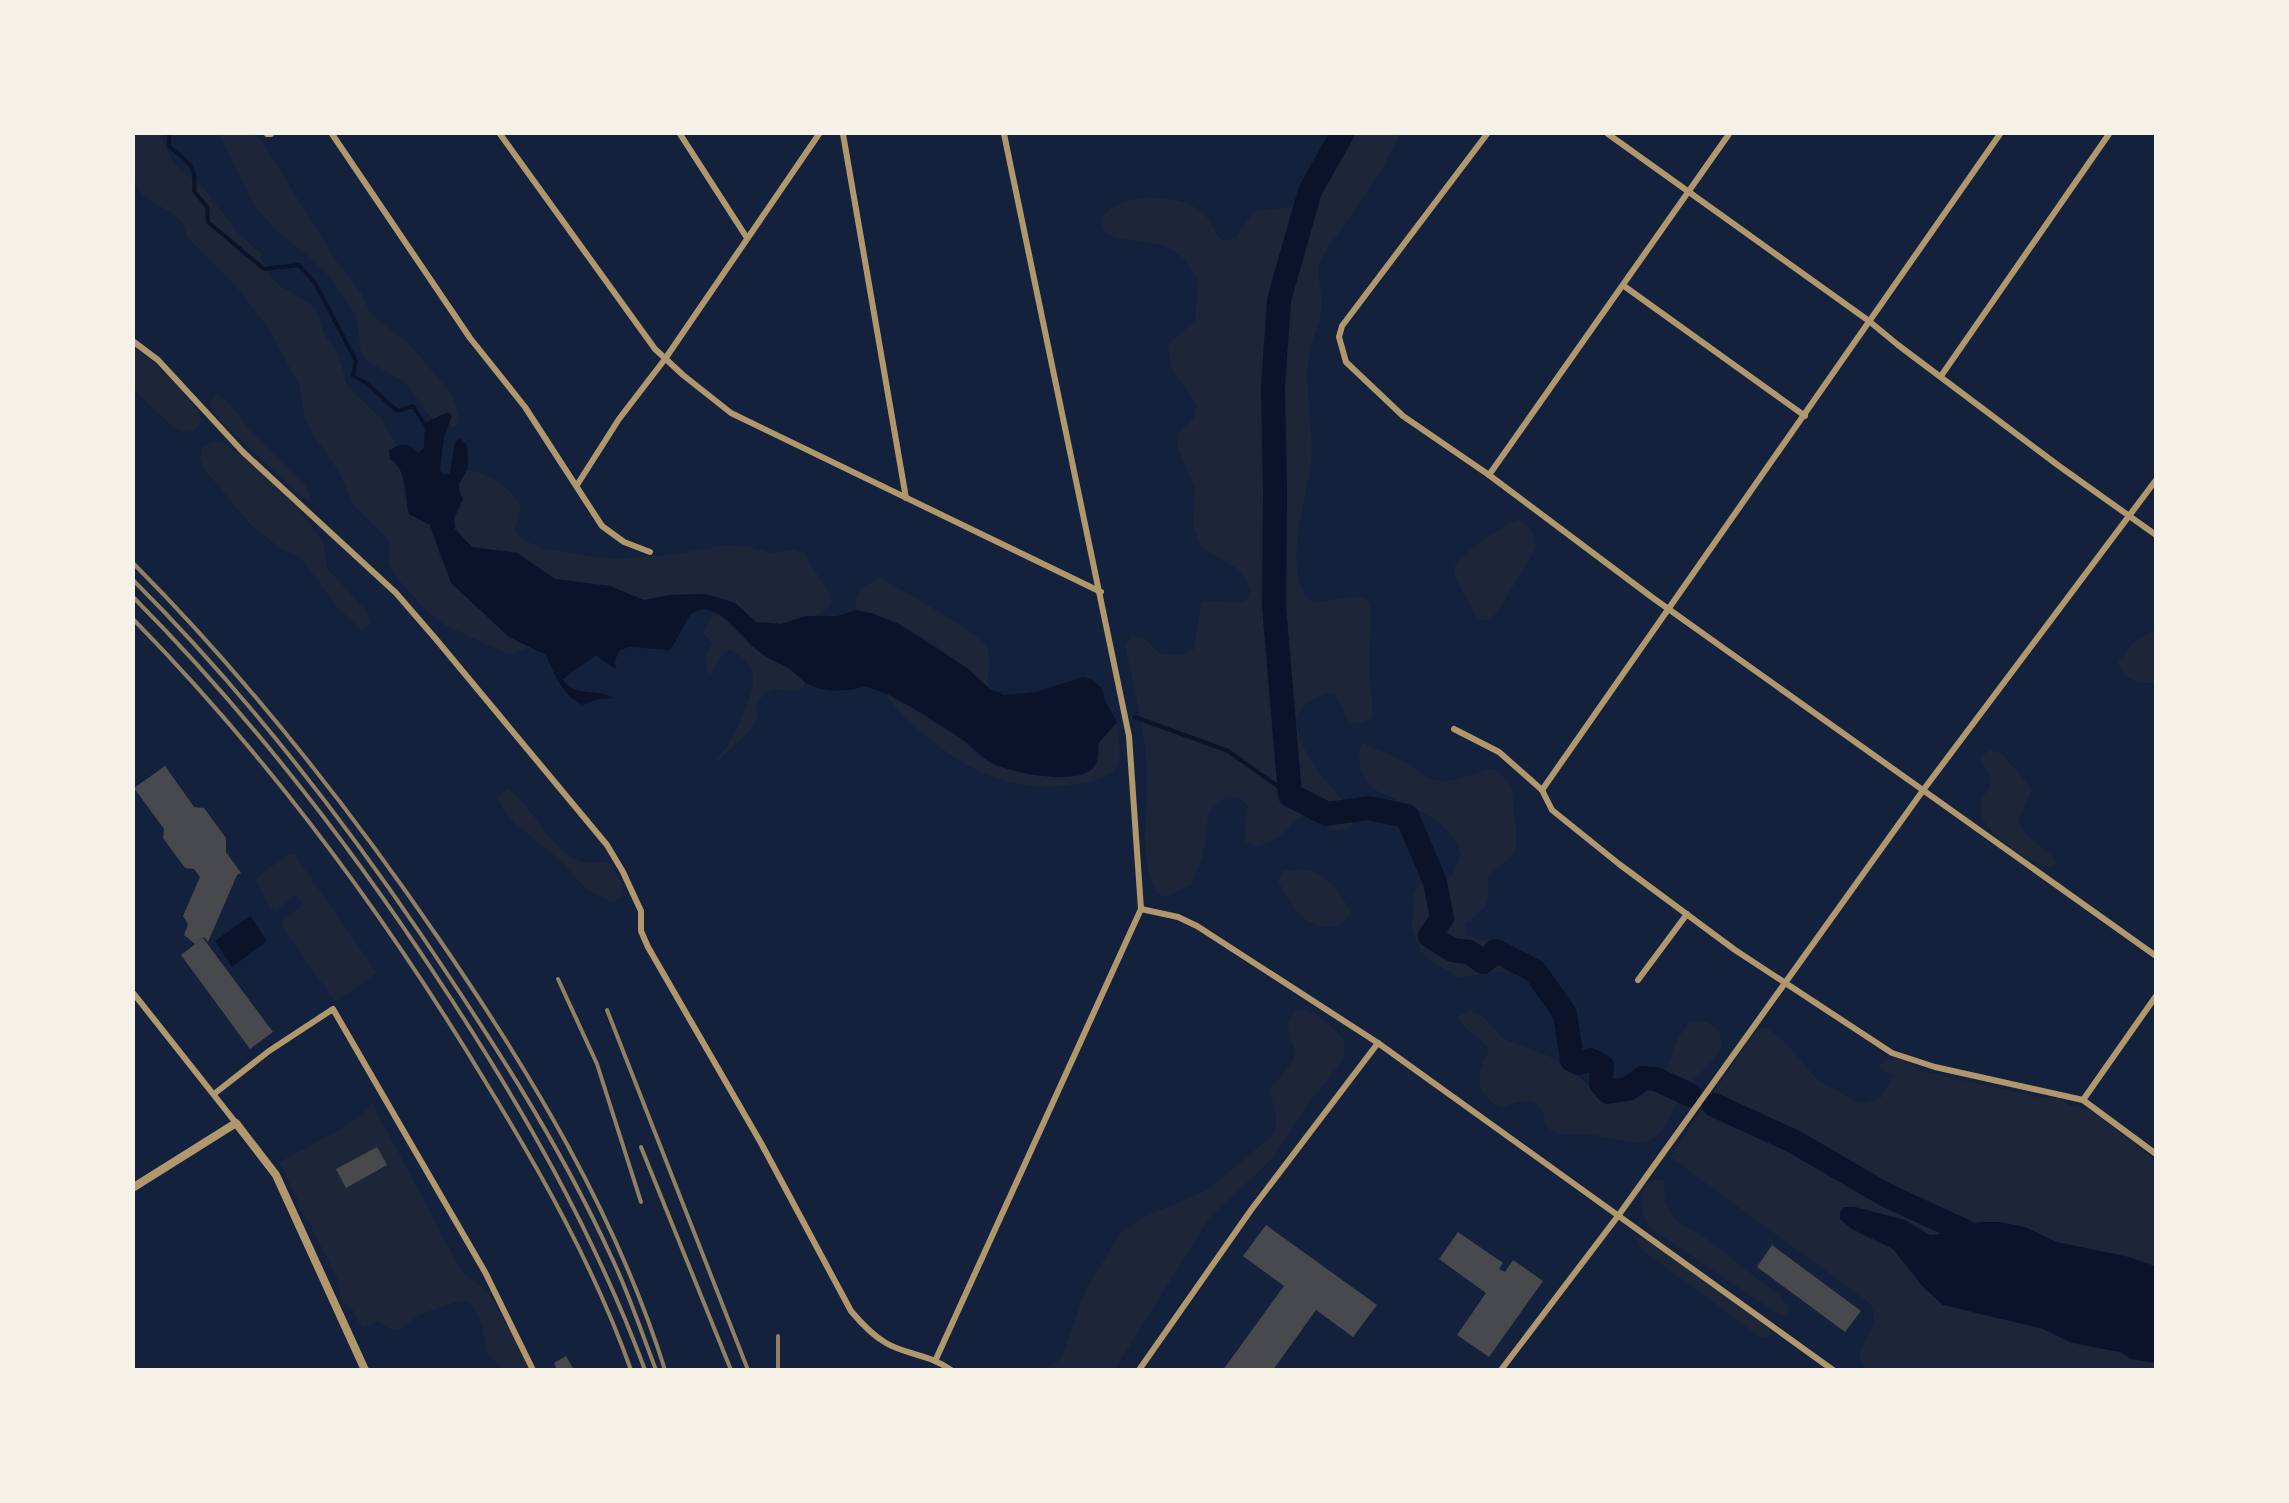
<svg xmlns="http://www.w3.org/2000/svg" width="2289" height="1503" viewBox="0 0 2289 1503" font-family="Commissioner,sans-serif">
<rect width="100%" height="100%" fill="#14213d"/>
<g fill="#1d2539">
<path d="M 134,134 L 160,134 L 174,164 L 201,185 L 238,233 L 264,256 L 260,256 L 271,277 L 280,286 L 309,303 L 317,312 L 324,334 L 337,352 L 348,387 L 382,419 L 397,446 L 389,451 L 390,459 L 398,464 L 403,475 L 404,496 L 430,525 L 442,563 L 509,637 L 531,647 L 509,655 L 445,625 L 426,610 L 402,584 L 388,564 L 389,540 L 354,505 L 339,472 L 310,430 L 305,419 L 299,385 L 270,331 L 240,291 L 187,237 C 181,204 147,210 136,185 C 130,170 134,149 134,134 Z"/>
<path d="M 219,134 L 254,134 L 263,143 L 339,265 L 361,293 L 371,314 L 409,344 L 451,393 L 459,414 L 457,426 L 443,427 L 426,412 L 407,383 L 367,361 L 361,351 L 356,315 L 329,276 L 304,252 L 276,231 L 253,204 Z"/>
<path d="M 1335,134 L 1400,134 L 1381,171 L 1320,260 C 1315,276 1322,288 1322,305 C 1321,324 1309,343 1308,362 C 1305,395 1314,430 1311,463 C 1307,500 1279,574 1313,603 L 1359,596 L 1369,601 C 1374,621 1369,641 1369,662 C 1368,681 1374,699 1372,718 L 1362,724 L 1350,723 L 1335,693 C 1324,693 1318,697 1309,702 C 1270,726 1336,792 1354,813 L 1353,825 C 1326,843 1325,811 1303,817 C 1294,819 1286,832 1278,838 C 1272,842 1264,844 1257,847 L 1246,842 L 1244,831 L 1248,807 L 1240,798 L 1228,795 C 1197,818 1211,822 1203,854 C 1200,864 1195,875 1191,885 L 1168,897 L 1157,894 C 1136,849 1149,818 1147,772 C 1145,729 1134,687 1125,645 L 1132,635 L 1144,638 L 1160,654 L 1183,655 L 1194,649 L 1201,603 C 1217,597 1230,607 1246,600 L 1251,590 L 1239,570 L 1200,546 L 1193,524 L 1195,488 L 1177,446 L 1178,434 L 1194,417 L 1197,405 L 1171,368 L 1168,344 L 1195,321 L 1198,278 L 1183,258 L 1164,245 L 1115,238 L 1104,232 L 1101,220 C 1114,191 1178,193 1201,211 C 1210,218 1213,232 1223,241 L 1235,239 L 1254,211 L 1290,207 L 1308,191 Z"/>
<path d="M 134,345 C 158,366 187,391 202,420 L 196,429 C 191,431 186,433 182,431 C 170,428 146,399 134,390 Z"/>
<path d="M 216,394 L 227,401 L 250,430 L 306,486 L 312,502 L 302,498 L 219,419 L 210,404 Z"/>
<path d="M 212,442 L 222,442 L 269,477 L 303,515 L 324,544 L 327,568 L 367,612 L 371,623 L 362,630 L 336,606 L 301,558 L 280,548 L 252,526 L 205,470 L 200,459 L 202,448 Z"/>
<path d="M 467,470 C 494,476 507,484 521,507 L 515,529 L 521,539 L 542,548 L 611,559 L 670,555 L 728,545 L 750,547 L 771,553 L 793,550 L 804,553 L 829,593 L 832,604 L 820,614 L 781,624 L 756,622 L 735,603 L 706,594 L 669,595 L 644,600 L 633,597 L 609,586 L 555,579 L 517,553 L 472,547 L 455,529 L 454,518 L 461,507 L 459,480 Z"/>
<path d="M 1519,520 C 1531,527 1534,534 1536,548 L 1497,613 L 1488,620 L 1477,619 L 1455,577 L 1455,565 C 1466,552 1503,523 1519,520 Z"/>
<path d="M 880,578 C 896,586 983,636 987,646 C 992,659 986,675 990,689 C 953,656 906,619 856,610 L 856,599 L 860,588 Z"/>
<path d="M 719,614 L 755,649 L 790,669 L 804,681 L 804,687 C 787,699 772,675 755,707 L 758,719 L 750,731 L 708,769 C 725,751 735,736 743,714 C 754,686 763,668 731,650 C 719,653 719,667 709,675 L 707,672 L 706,653 L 713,644 L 703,633 L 711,618 Z"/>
<path d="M 2155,629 L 2155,683 C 2137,684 2124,680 2118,662 L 2132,644 Z"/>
<path d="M 885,692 L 966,742 L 976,754 L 993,764 L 1031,775 L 1081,776 L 1097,752 L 1098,743 L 1117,722 C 1118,735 1122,751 1118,763 C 1114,777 1093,782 1080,784 C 1016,794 977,776 928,738 C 911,724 895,711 885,692 Z"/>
<path d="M 1362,743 C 1375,749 1389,753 1401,760 C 1416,768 1429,784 1448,781 C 1463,780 1477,770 1493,769 C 1519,786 1511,794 1515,820 C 1516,832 1518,840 1515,853 L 1488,876 C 1490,906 1488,906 1465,924 L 1467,935 L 1513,950 L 1521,963 L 1516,974 L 1494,972 L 1460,978 L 1429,960 L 1421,951 L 1412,930 L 1414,892 L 1422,884 C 1446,892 1454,875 1461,854 C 1452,822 1419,811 1391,797 C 1385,794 1375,791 1370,786 C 1359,774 1356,758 1362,743 Z"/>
<path d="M 1990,750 L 2002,754 L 2032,789 L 2018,821 C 2025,841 2047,845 2057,864 L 2047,868 C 2022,858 1957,821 1989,789 L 1990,777 L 1980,757 Z"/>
<path d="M 508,789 C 535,808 548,848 580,861 C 590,865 602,860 612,864 L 623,885 L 621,897 L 611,902 L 585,888 L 561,861 L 514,823 L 502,808 L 498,797 Z"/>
<path d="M 289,854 L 294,854 L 377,973 L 335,1002 L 282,926 L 283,921 L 303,904 L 296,894 L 276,910 L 270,908 L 256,882 L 257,877 Z"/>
<path d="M 1283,870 C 1292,872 1303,868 1311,871 C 1328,875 1342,897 1351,911 C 1343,931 1322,930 1305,919 C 1293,911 1285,893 1278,881 Z"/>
<path d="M 1295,1010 L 1306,1011 L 1317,1015 L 1335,1030 L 1343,1039 L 1345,1050 L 1342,1061 L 1305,1108 L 1273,1158 L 1210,1217 L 1115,1369 L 1045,1369 L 1058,1361 L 1064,1352 L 1085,1291 L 1121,1232 L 1140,1219 L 1209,1189 L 1274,1134 C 1279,1117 1274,1106 1269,1090 L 1291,1064 L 1296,1053 C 1290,1037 1283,1026 1295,1010 Z"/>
<path d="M 1469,1011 L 1480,1014 L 1504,1039 L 1549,1056 L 1579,1076 L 1596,1094 L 1617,1102 L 1641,1097 L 1649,1089 L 1669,1064 L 1676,1042 L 1688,1023 C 1698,1020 1705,1020 1714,1027 C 1738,1048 1697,1073 1686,1088 C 1673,1104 1669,1136 1645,1142 C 1630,1145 1600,1134 1582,1134 C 1572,1134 1560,1136 1551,1130 C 1543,1124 1546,1118 1542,1110 C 1534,1094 1513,1104 1501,1108 C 1472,1092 1477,1074 1489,1050 C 1482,1035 1463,1033 1459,1016 Z"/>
<path d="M 1766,1027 L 1784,1041 L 1816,1078 L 1858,1104 L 1881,1098 L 1894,1074 L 1882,1071 L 1879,1065 L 1884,1060 C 1899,1057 1907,1059 1918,1070 L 2043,1098 L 2060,1098 L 2068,1105 L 2092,1111 L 2155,1160 L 2155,1369 L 1867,1369 C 1848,1350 1874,1338 1874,1318 C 1874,1313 1872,1308 1871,1304 L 1670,1157 L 1749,1040 L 1758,1029 Z"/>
<path d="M 372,1103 L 462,1272 L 488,1292 L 531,1369 L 502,1369 L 486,1351 L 483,1329 L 473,1305 L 462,1300 L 419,1315 L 400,1330 L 389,1329 L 378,1321 L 362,1328 L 353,1310 L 341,1300 L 337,1277 L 308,1221 L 300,1211 L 297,1198 L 279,1163 C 299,1150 363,1122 372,1103 Z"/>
<path d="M 1652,1179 L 1664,1180 L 1665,1203 L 1678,1222 L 1704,1237 L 1779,1295 L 1788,1307 L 1788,1313 L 1784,1316 L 1778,1314 L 1650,1228 C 1640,1213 1637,1192 1652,1179 Z"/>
<path d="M 1643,1237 L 1768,1327 L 1771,1333 L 1768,1337 L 1762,1338 L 1646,1253 L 1638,1245 L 1638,1240 Z"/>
</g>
<g fill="#0b132b">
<path d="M 448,412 L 452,416 L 444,437 L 440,470 L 445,475 L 450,473 L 455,441 L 461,439 L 467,445 C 467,452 470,465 466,471 C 460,485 455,483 463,499 L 454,518 L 455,529 L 472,547 L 517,553 L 555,579 L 610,586 L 644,600 L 669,595 L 706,594 L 735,603 L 756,622 L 781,624 L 806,616 L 837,616 L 856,610 L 871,613 L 899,624 L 967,668 L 990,689 L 1004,695 L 1036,692 L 1083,677 L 1093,680 L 1103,690 L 1104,699 L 1117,722 L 1099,743 C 1097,753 1100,760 1093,768 C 1076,786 1011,773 992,763 C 980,757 974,747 963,740 C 932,720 900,696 864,686 C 848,693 822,692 806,683 C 800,679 795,672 788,668 C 778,662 766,658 757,650 C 741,637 719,600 694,612 C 687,615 678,640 670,650 L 630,647 L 620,650 L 615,660 L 616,670 L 596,655 L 563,679 C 573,698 594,687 613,698 L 598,699 L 583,705 C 562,695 555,675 546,655 L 509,637 L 451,583 L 430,525 L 409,514 C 404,495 408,470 390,459 L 389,451 C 402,442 408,442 418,453 L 424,448 L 425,423 Z"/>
<path d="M 250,916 L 267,941 L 232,967 L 215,941 Z"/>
<path d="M 1844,1207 L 1855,1207 L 1905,1220 L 1930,1235 L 1948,1233 L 1979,1222 L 1999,1222 L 2025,1227 L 2057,1242 L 2129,1257 L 2155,1266 L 2155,1363 L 2131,1359 L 2120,1352 L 2072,1343 L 2043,1329 L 1943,1305 L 1923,1287 L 1893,1249 L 1852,1229 L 1840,1219 L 1840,1212 Z"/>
</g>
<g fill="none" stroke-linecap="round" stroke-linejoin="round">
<g stroke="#0b132b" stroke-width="4">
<path d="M 169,134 L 169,146 C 188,162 197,165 194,191 L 207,207 L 208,222 L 264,269 L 299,265 L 315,283 L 356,361 L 353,376 C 371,383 382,400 398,411 L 413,406 L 426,426"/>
<path d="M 1135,717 L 1228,751 L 1290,795"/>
</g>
<g stroke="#0b132b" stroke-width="24">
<path d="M 1342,134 L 1310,191 L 1279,300 L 1273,387 L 1275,493 L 1274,606 L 1290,795 L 1327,814 L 1368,808 L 1407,816 L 1435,882 L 1442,918 L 1430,936 L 1452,950 L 1469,952 L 1483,962 L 1496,951 L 1535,971 L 1565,1014 L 1572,1060 L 1579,1063 L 1590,1060 L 1602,1066 L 1601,1083 L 1608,1092 L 1628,1089 L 1643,1078 L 1656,1079 L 1690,1095"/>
<path d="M 1714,1105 L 1793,1141 L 1886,1195 L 1988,1242"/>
</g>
</g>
<g fill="#48494c">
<path d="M 165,766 L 194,807 L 204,808 L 226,838 L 226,852 L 241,873 L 237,875 L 208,942 L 204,937 L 195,944 L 184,935 L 188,924 L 183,916 L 200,877 L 194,869 L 185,868 L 163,838 L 164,829 L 134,788 Z"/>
<path d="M 203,938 L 273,1032 L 250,1049 L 181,955 Z"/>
<path d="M 377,1147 L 387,1165 L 346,1188 L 336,1169 Z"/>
<path d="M 1266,1225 L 1377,1305 L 1353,1337 L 1316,1310 L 1273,1370 L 1223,1370 L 1284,1286 L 1243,1256 Z"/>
<path d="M 1458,1232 L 1503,1263 L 1499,1269 L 1505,1272 L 1513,1260 L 1543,1281 L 1489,1357 L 1457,1335 L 1486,1293 L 1439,1259 Z"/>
<path d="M 1772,1245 L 1861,1311 L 1845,1332 L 1757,1267 Z"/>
<path d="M 566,1356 L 574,1370 L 557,1370 L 554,1363 Z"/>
</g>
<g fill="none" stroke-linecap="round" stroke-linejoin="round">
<g stroke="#b1986c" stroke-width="6">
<path d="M 267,134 L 271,134"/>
<path d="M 332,134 L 470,338 L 525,407 L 602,526 L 624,542 L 650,552"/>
<path d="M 500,134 L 655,349 L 683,375 L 731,413 L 1101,592"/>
<path d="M 680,134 L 747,238"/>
<path d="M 843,134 L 906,498"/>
<path d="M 1487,134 L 1342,326 L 1339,337 L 1346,362 L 1403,416 L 1489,475 L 1653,598 L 2156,956"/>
<path d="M 1608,134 L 1869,321 L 1898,345 L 2059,466 L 2156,535"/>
<path d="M 1624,286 L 1805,416"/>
<path d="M 134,342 L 158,360 L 243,452 L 396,593 L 435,638 L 607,845 L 623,872 L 641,911 L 641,931 L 648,947 L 761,1143 L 851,1311 C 861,1323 872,1335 886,1343 C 906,1355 927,1353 951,1370"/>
<path d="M 1941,376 L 2109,134"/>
<path d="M 1489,475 L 1729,134"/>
<path d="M 577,485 L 619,419 L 665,359 L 819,134"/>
<path d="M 1454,729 L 1499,752 L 1542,790 L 1552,810 L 1619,864 L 1735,950 L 1892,1053 L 1935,1067 L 2083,1100 L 2156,1154"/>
<path d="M 1542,790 L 2000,134"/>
<path d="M 1141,909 L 1178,917 L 1197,926 L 1378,1043 L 1833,1370"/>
<path d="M 1638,980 L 1687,914"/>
<path d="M 134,994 L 236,1123"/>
<path d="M 214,1094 L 269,1051 L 333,1009 L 485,1272 L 533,1370"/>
<path d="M 2083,1100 L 2156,996"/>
<path d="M 936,1359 L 1141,909 L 1129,736 L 1004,134"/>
<path d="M 1139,1370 L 1251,1210 L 1378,1043"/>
<path d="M 1501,1370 L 1618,1216 L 1924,789 L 2156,480"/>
</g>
<path stroke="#b1986c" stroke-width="8" d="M 134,1187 L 236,1123 L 276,1175 L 365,1370"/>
<g stroke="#918062" stroke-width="4">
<path d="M 134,564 C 247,678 348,806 439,939 C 531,1073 616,1214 665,1370"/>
<path d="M 134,581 C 241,688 335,808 420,933 C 490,1037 558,1141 610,1254 C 628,1291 641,1331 656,1370"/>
<path d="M 134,598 C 249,714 351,846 440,982 C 521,1105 593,1230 645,1370"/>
<path d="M 134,620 C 270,759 388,919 488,1086 C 543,1176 595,1269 631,1370"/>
<path d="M 558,979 L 597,1064 L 641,1202"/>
<path d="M 607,1010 L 748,1370"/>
<path d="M 641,1147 L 731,1370"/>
<path d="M 778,1336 L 778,1370"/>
</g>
</g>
<rect width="2289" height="1503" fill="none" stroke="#f6f1e7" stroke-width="270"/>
</svg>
